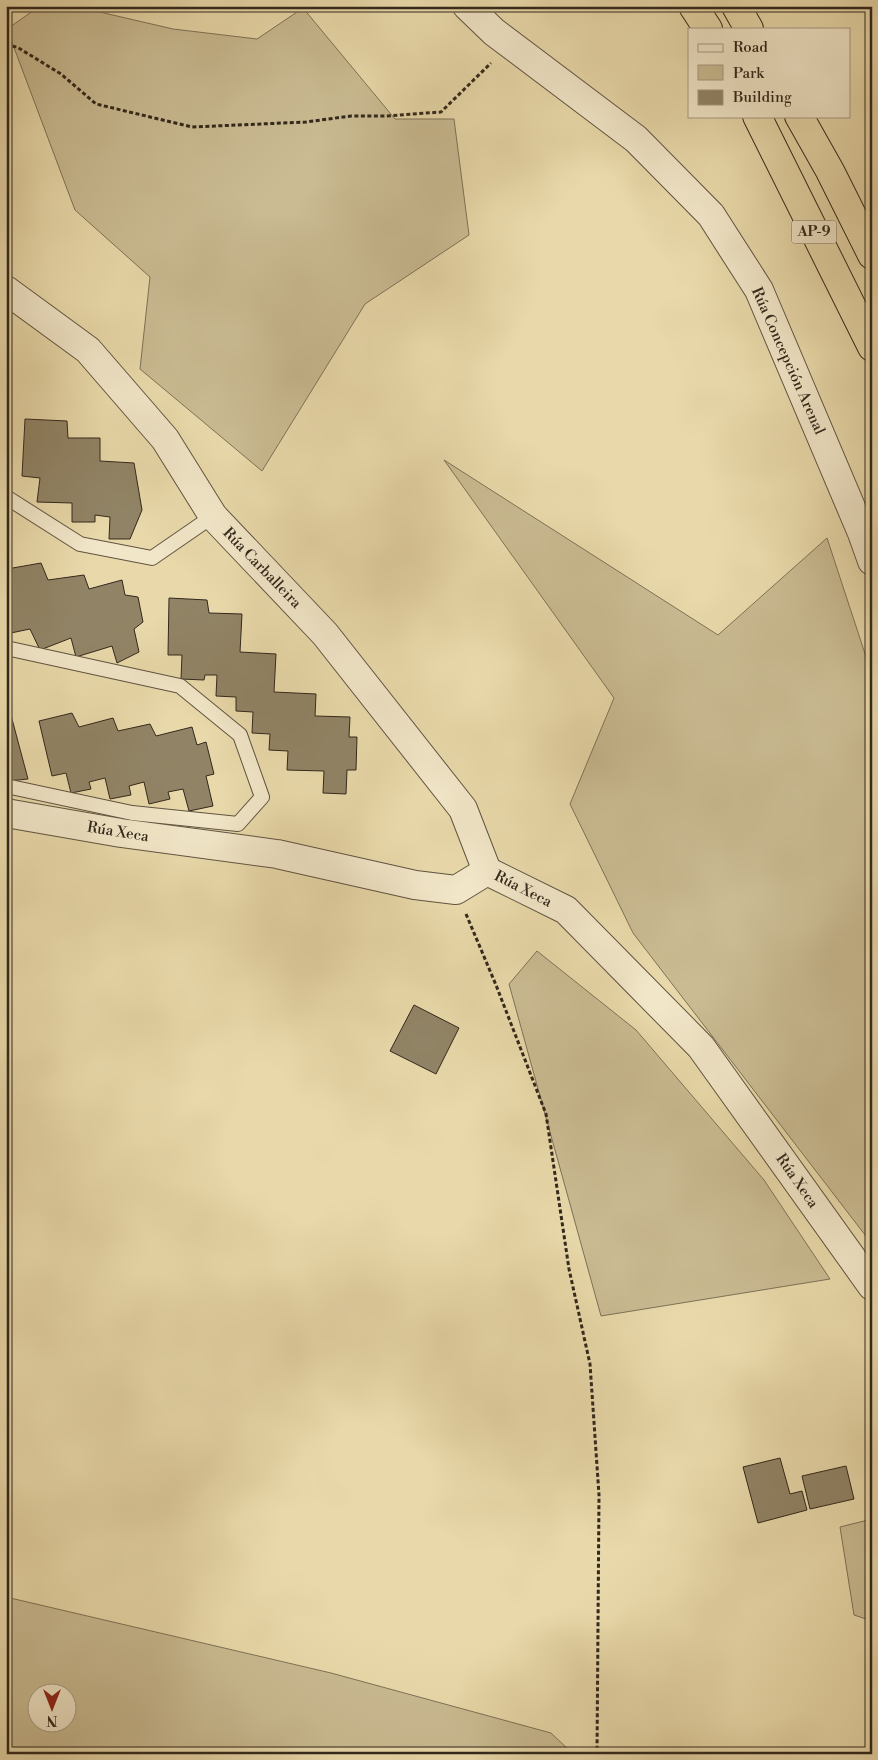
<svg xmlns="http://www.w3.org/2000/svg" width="878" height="1760" viewBox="0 0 878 1760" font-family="'Libre Bodoni',serif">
<rect width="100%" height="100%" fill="#e9d9aa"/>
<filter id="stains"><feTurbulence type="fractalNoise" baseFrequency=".004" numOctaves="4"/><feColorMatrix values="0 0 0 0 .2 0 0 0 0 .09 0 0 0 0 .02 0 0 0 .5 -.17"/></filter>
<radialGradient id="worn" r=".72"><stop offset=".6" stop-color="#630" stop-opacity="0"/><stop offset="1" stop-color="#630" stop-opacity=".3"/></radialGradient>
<g fill="#cabb92" stroke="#7e7257" fill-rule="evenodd">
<path d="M 40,6 L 74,6 L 173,29 L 257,39 L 303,8 L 395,119 L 454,119 L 469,235 L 365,304 L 262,471 L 140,369 L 150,277 L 75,210 L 7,29 Z"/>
<path d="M 444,460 L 718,635 L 827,538 L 872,675 L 872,1244 L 633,933 L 570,804 L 614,698 Z"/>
<path d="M 537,951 L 636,1030 L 764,1180 L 830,1279 L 601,1316 L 509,984 Z"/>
<path d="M 872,1519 L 872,1621 L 854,1615 L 840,1527 Z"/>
<path d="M 6,1597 L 331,1673 L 551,1733 L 573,1754 L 6,1754 ZM 68,1692 L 68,1722 L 38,1722 L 38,1692 Z"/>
</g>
<g fill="#918466" stroke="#32281c">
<path d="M 25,419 L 67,421 L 68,438 L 100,438 L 100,461 L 134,463 L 142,510 L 130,539 L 109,539 L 110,517 L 95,515 L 95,522 L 72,522 L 72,503 L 37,502 L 40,478 L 22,476 Z"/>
<path d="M 41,563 L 48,580 L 84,575 L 89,589 L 122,580 L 125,595 L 138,597 L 143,622 L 134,629 L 139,652 L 117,663 L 112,646 L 76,657 L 71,638 L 40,650 L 30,629 L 6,634 L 6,565 L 7,569 Z"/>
<path d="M 169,598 L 207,600 L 209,613 L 242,614 L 240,652 L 276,654 L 274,692 L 316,694 L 315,716 L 350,717 L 349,737 L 357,737 L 356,770 L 347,770 L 346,794 L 323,793 L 324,771 L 287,770 L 288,751 L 269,750 L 270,734 L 252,733 L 253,712 L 236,711 L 236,697 L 216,696 L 217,675 L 205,675 L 204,680 L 181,679 L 182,655 L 168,655 Z"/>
<path d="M 8,704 L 28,779 L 8,781 L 6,777 L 6,705 Z"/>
<path d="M 72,713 L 79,727 L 113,718 L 118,731 L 150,724 L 156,736 L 192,727 L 197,745 L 206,742 L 214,774 L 206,776 L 213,806 L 189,811 L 183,789 L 168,792 L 170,799 L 149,804 L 144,782 L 129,786 L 131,795 L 110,799 L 105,778 L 89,782 L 91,789 L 71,793 L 66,773 L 52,776 L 39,721 Z"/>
<path d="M 414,1005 L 459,1028 L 436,1074 L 390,1051 Z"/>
<path d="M 780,1458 L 790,1494 L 802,1491 L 807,1510 L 758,1523 L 743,1467 Z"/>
<path d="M 846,1466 L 854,1499 L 810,1509 L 802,1476 Z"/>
</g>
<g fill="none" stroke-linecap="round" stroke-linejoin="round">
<g stroke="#605440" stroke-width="16">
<g id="service">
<path d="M 6,497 L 80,544 L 152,558 L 213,516"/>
<path d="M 6,648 L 180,686 L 240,735 L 262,797 L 238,824 L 132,813 L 6,786"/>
</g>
</g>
<g stroke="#605440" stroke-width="30">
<g id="minor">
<path d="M 467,6 L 494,32 L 636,139 L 711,215 L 759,290 L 862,533 L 872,561"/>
<path d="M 6,290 L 88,350 L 165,439 L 213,516 L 325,634 L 463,809 L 487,871"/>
<path d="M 6,813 L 121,833 L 277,854 L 415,885 L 456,890 L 487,871"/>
<path d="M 487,871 L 566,910 L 701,1047 L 872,1286"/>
</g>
</g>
<g stroke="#32281c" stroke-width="30">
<g id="motorway">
<path d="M 693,6 L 708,29"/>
<path d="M 736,6 L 749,29"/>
<path d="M 757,116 L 872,347"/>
<path d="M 799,116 L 830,171 L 872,255"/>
</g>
</g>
<g stroke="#32281c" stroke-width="3" stroke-dasharray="4 2.5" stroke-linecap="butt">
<path d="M 6,45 L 17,47 L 61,74 L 96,104 L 192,127 L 306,122 L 351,116 L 386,116 L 441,112 L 491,63"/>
<path d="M 466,914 L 496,985 L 546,1114 L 569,1269 L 590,1364 L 599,1495 L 597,1754"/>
</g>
<use href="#service" stroke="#f1e6c8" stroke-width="14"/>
<use href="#minor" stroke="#f1e6c8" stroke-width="28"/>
<use href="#motorway" stroke="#e9d9aa" stroke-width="28"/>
</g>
<g text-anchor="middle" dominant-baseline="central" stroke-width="4.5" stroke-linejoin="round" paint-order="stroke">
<rect fill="#f1e6c8" stroke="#6b6150" stroke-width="1" x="791.5" y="220.5" width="45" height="23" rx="4"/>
<g font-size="14" font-weight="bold" fill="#32281c">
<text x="814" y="232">AP-9</text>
</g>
<g font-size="15" fill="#32281c" stroke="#f1e6c8">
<text transform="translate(788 361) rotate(66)">Rúa Concepción Arenal</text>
<text transform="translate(262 568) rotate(46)">Rúa Carballeira</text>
<text transform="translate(118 832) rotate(9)">Rúa Xeca</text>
<text transform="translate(523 889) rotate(27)">Rúa Xeca</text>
<text transform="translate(797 1181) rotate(55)">Rúa Xeca</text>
</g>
</g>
<rect width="878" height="1760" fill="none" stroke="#e9d9aa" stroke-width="25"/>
<rect x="8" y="8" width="863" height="1745" fill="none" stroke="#32281c" stroke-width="2.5"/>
<rect x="12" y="12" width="853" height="1735" fill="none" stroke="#32281c"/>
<rect x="688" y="28" width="162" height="90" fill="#f1e6c8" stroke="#a59a83"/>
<rect x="698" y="44" width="25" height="8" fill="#f1e6c8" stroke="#a59a83"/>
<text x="733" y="52" font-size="15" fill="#32281c">Road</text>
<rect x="698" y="65" width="25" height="15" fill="#cabb92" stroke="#a59a83"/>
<text x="733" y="78" font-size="15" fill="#32281c">Park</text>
<rect x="698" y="90" width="25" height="15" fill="#918466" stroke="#a59a83"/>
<text x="733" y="102" font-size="15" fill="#32281c">Building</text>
<g transform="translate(52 1708) rotate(180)"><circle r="24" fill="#f1e6c8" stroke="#a59a83"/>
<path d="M0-4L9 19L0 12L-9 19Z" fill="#8f2418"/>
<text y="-8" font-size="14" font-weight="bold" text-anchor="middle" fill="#32281c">N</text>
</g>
<rect width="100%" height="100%" filter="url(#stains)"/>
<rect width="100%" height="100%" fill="url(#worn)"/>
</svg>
